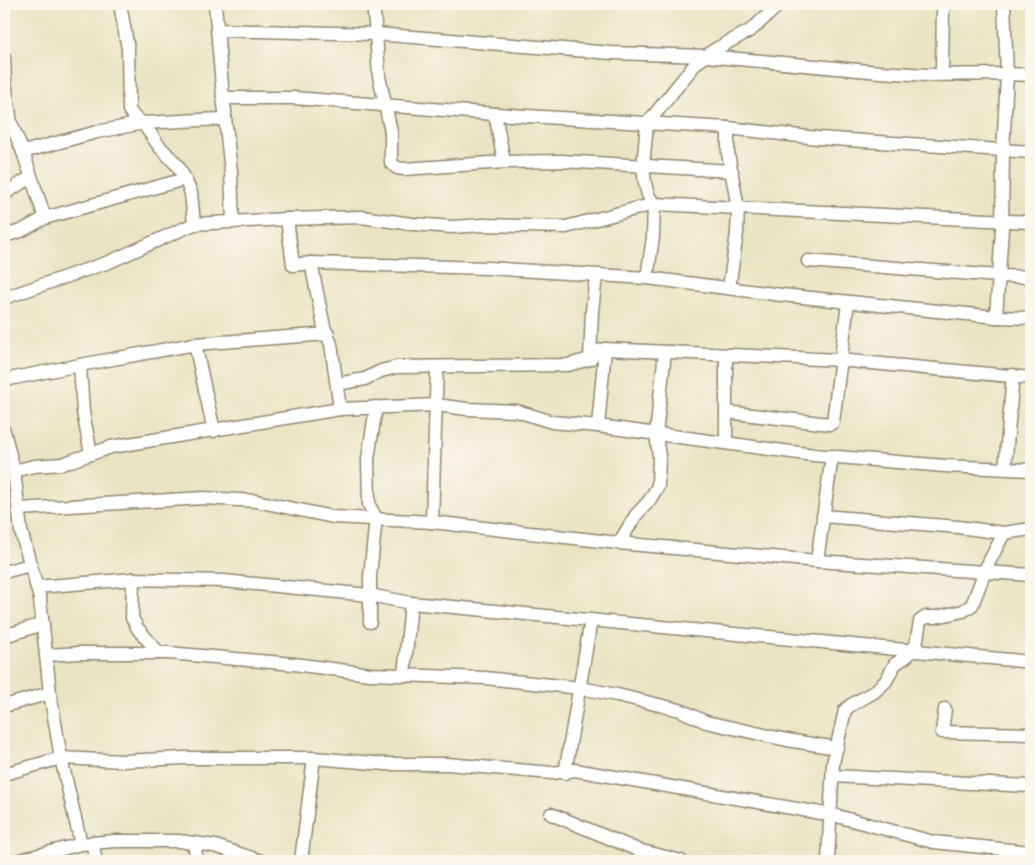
<svg xmlns="http://www.w3.org/2000/svg" width="1035" height="865" viewBox="0 0 1035 865" font-family="'Gentium Book Plus',serif">
<rect width="100%" height="100%" fill="#fbf7ec"/>
<filter id="ink" filterUnits="userSpaceOnUse"><feTurbulence type="fractalNoise" baseFrequency=".02" numOctaves="2"/><feDisplacementMap in="SourceGraphic" scale="10" xChannelSelector="R" yChannelSelector="G"/><feConvolveMatrix kernelMatrix="1 2 1 2 8 2 1 2 1" color-interpolation-filters="sRGB"/></filter>
<filter id="wash" filterUnits="userSpaceOnUse"><feTurbulence type="fractalNoise" baseFrequency=".0096" numOctaves="4" result="noise"/><feDisplacementMap in="SourceGraphic" scale="20" xChannelSelector="R" yChannelSelector="G"/><feGaussianBlur stdDeviation="1.12" result="paint"/><feColorMatrix in="noise" values="0 0 0 0 0 0 0 0 0 0 0 0 0 0 0 0 0 1.4 0 .05"/><feComposite in="paint" operator="in"/></filter>
<g filter="url(#wash)">
<rect width="100%" height="100%" fill="#eae4c4"/>
</g>
<g filter="url(#ink)">
<g fill="none" stroke-linecap="round" stroke-linejoin="round">
<g stroke="#928771" stroke-width="15">
<g id="minor">
<path d="M 120,4 L 128,49 L 129,110 L 134,117 L 143,123 L 159,146 L 177,165 L 185,179 L 191,193 L 194,224"/>
<path d="M 215,4 L 223,98"/>
<path d="M 217,30 L 376,34 L 373,4"/>
<path d="M 4,58 L 5,82 L 11,123 L 23,152 L 45,218"/>
<path d="M 942,74 L 943,4"/>
<path d="M 495,114 L 504,162"/>
<path d="M 225,117 L 231,172 L 233,222"/>
<path d="M 728,128 L 728,153 L 738,208 L 737,233 L 729,288"/>
<path d="M 23,152 L 97,132 L 143,123 L 220,119 L 225,117 L 225,111 L 223,98 L 294,98 L 495,114 L 728,128 L 818,138 L 1031,152"/>
<path d="M 732,171 L 561,161 L 504,162 L 404,169 L 397,168 L 391,163 L 391,132 L 379,76 L 376,34 L 612,53 L 706,56 L 880,72 L 927,75 L 1007,74 L 1031,75"/>
<path d="M 4,194 L 31,177"/>
<path d="M 287,219 L 361,217 L 412,224 L 453,227 L 483,225 L 566,227 L 654,204 L 1031,222"/>
<path d="M 4,236 L 21,231 L 45,218 L 185,179"/>
<path d="M 808,261 L 998,276 L 1031,277"/>
<path d="M 647,278 L 653,237 L 654,204 L 648,195 L 645,183 L 643,167 L 647,124 L 696,63 L 714,50 L 751,30 L 780,4"/>
<path d="M 4,298 L 109,262 L 194,224 L 287,219 L 293,265 L 311,263 L 487,268 L 647,278 L 782,295 L 996,317 L 1031,318"/>
<path d="M 996,317 L 1002,229 L 1003,152 L 1007,74 L 1004,4"/>
<path d="M 195,344 L 214,431"/>
<path d="M 726,355 L 726,443"/>
<path d="M 590,359 L 592,311 L 596,276"/>
<path d="M 80,365 L 83,412 L 91,454"/>
<path d="M 4,380 L 80,365 L 195,344 L 328,334"/>
<path d="M 337,384 L 365,379 L 381,371 L 397,367 L 568,365 L 590,359 L 597,351 L 605,349 L 839,360 L 1031,378"/>
<path d="M 340,409 L 436,405 L 467,409 L 517,411 L 552,422 L 598,426 L 814,455 L 945,466 L 1031,470"/>
<path d="M 726,412 L 830,424 L 833,422 L 848,302"/>
<path d="M 598,426 L 605,349"/>
<path d="M 4,431 L 14,471 L 21,531 L 40,599 L 50,693 L 61,758 L 81,844"/>
<path d="M 1005,468 L 1013,375"/>
<path d="M 14,471 L 34,466 L 62,464 L 111,447 L 340,409 L 331,344 L 324,327 L 311,263"/>
<path d="M 19,509 L 204,498 L 256,501 L 333,517 L 432,522 L 619,543 L 817,561 L 1031,575"/>
<path d="M 823,516 L 958,527 L 1004,533 L 1031,529"/>
<path d="M 432,522 L 437,367"/>
<path d="M 619,543 L 636,515 L 649,501 L 658,486 L 659,456 L 656,434 L 665,352"/>
<path d="M 817,561 L 832,456"/>
<path d="M 4,572 L 30,565"/>
<path d="M 133,579 L 132,618 L 138,629 L 159,653"/>
<path d="M 37,587 L 133,579 L 224,581 L 369,595 L 411,603 L 1031,662"/>
<path d="M 370,622 L 370,576 L 376,518 L 369,505 L 368,459 L 376,407"/>
<path d="M 4,636 L 43,624"/>
<path d="M 46,655 L 80,653 L 168,653 L 294,664 L 370,674 L 485,678 L 580,688 L 617,695 L 680,710 L 706,722 L 787,740 L 837,748"/>
<path d="M 404,675 L 411,603"/>
<path d="M 4,706 L 50,693"/>
<path d="M 945,709 L 942,732 L 1031,734"/>
<path d="M 565,773 L 591,620"/>
<path d="M 4,774 L 61,758 L 123,761 L 184,758 L 314,758 L 386,764 L 447,764 L 552,773 L 575,770 L 837,816 L 933,842 L 1031,852"/>
<path d="M 833,776 L 1031,786"/>
<path d="M 551,814 L 638,850 L 681,861"/>
<path d="M 92,842 L 96,861"/>
<path d="M 194,843 L 197,861"/>
<path d="M 16,861 L 81,844 L 115,841 L 179,841 L 215,846 L 261,861"/>
<path d="M 301,861 L 314,758"/>
<path d="M 828,861 L 833,763 L 845,710 L 851,705 L 874,692 L 886,681 L 895,664 L 907,656 L 916,645 L 920,621 L 926,617 L 936,617 L 963,611 L 972,605 L 987,566 L 1004,533"/>
</g>
</g>
<use href="#minor" stroke="#fff" stroke-width="12"/>
</g>
</g>
<rect width="1035" height="865" fill="none" stroke="#fbf7ec" stroke-width="20"/>
</svg>
